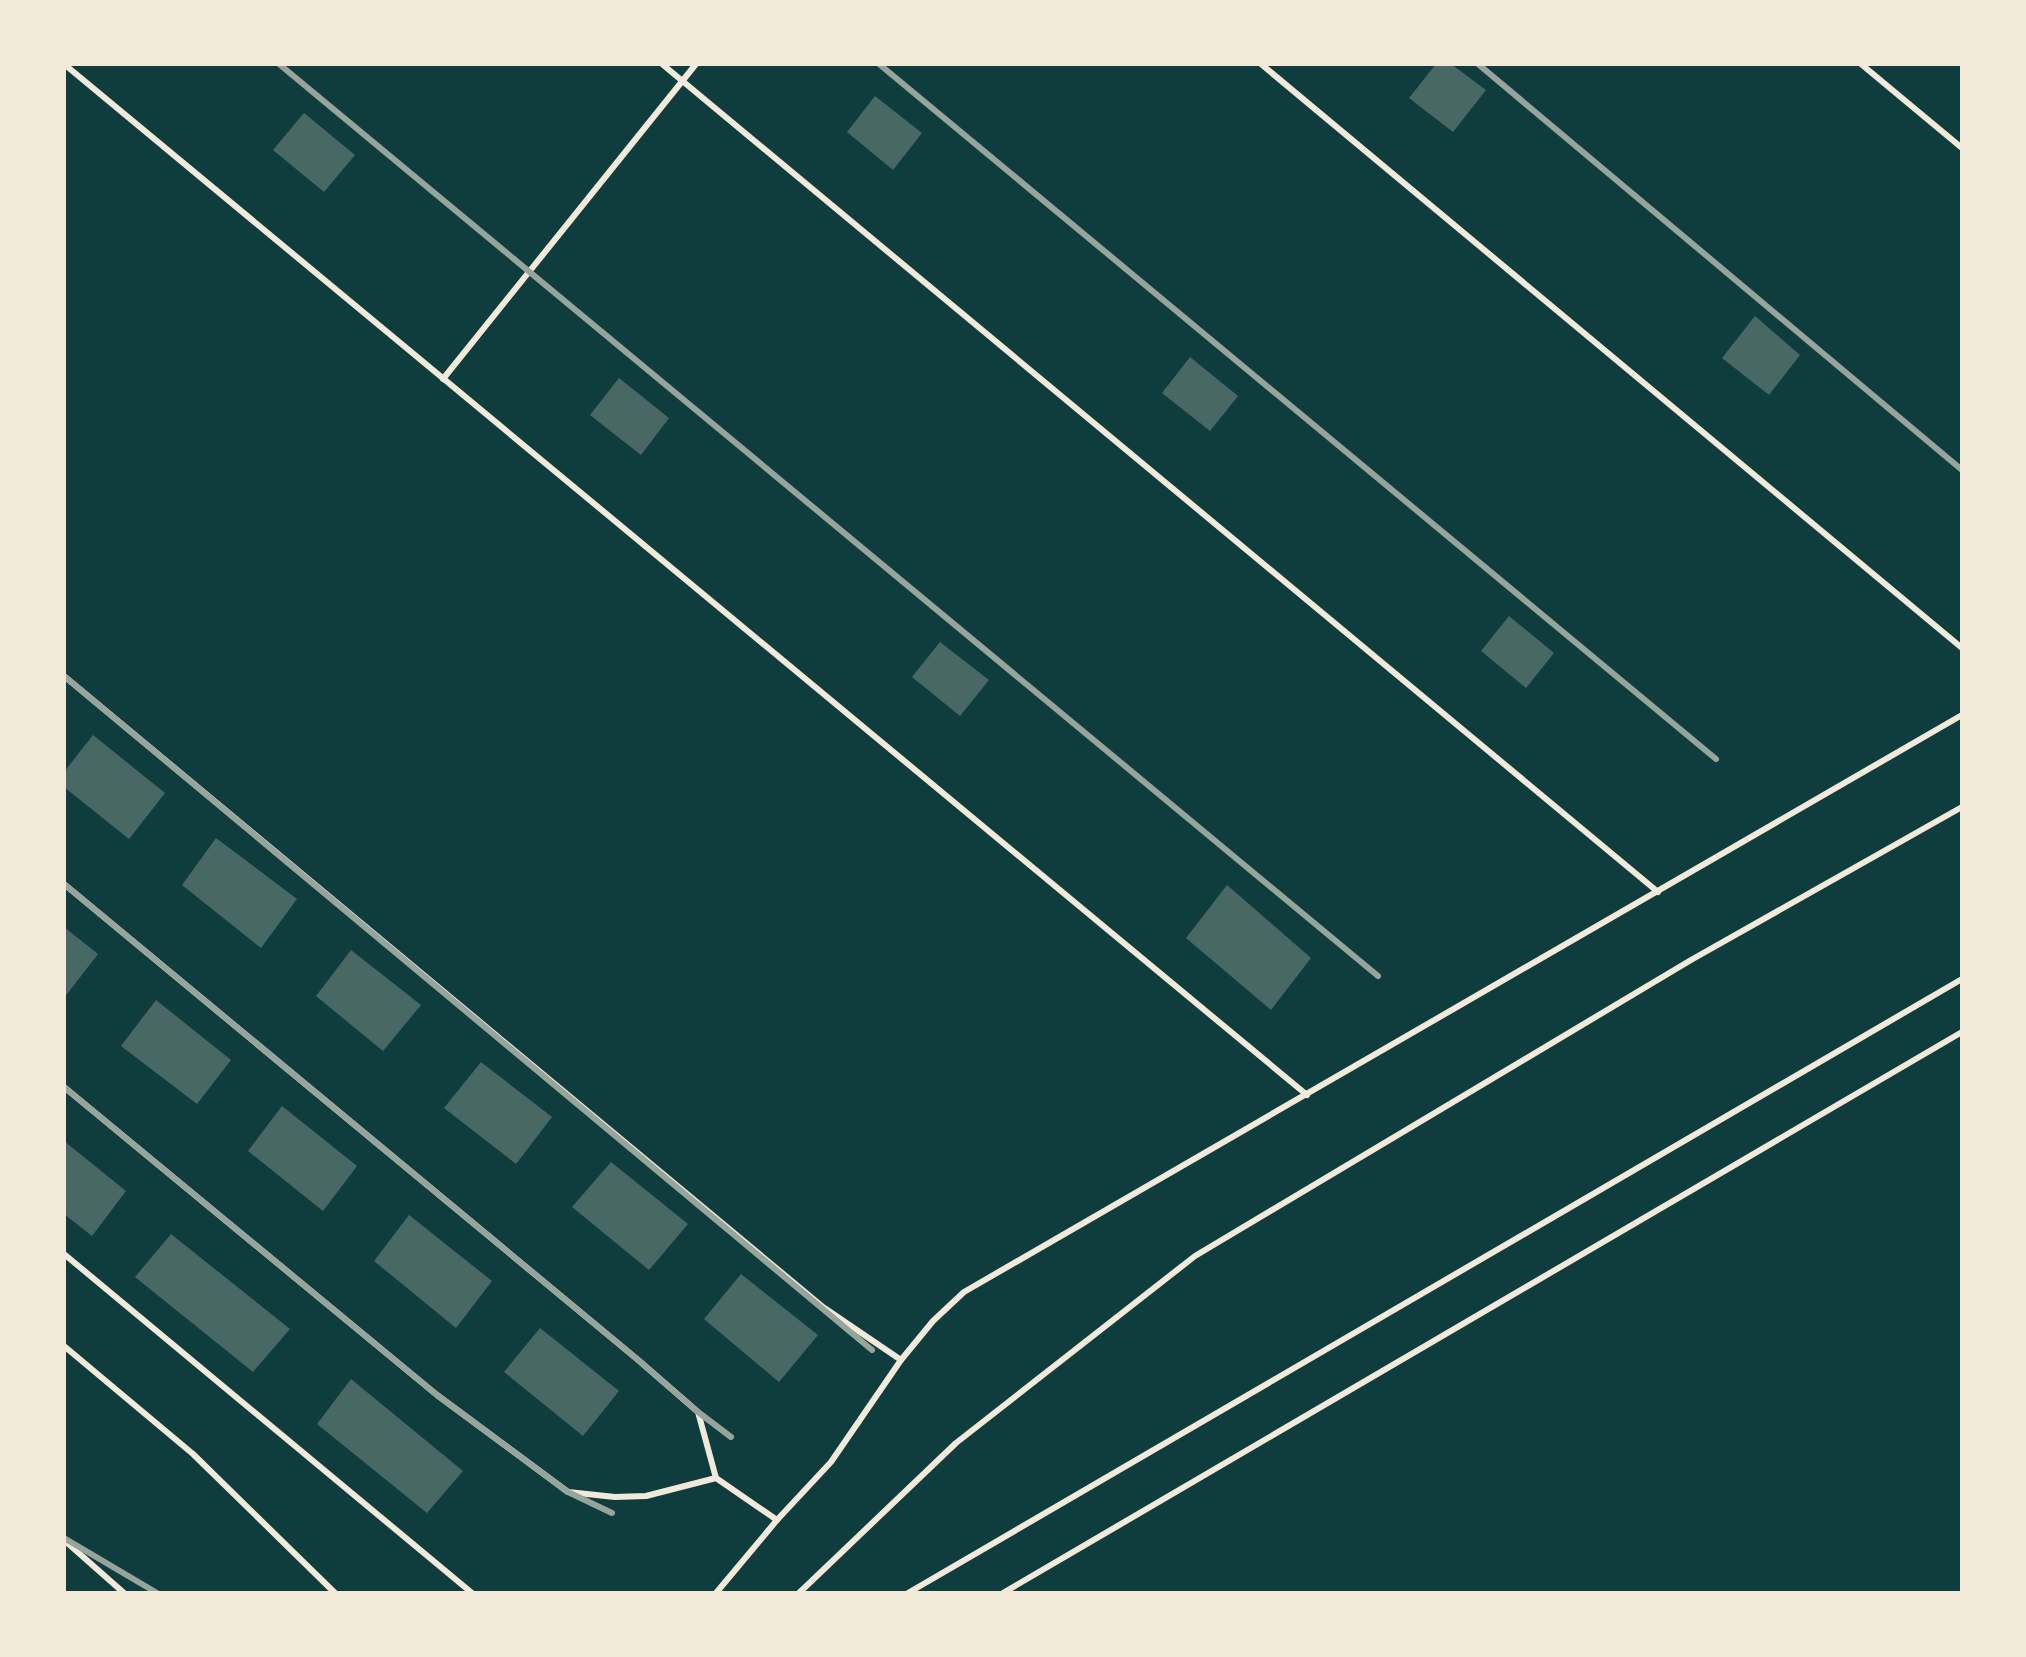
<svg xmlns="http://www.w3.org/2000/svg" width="2026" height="1657" viewBox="0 0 2026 1657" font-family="'Asap Condensed',sans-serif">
<rect width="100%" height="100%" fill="#0f3d3e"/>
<g fill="#486865">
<path d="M 1436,64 L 1451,64 L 1486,90 L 1453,132 L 1409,98 Z"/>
<path d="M 875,96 L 922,133 L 893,170 L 847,132 Z"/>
<path d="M 304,113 L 355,155 L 324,192 L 273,150 Z"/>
<path d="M 1755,316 L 1800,355 L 1769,395 L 1722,358 Z"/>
<path d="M 1190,357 L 1238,396 L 1210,431 L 1162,393 Z"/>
<path d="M 619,378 L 669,418 L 641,455 L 590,415 Z"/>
<path d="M 1509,616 L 1554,653 L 1526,688 L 1481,651 Z"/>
<path d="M 940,642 L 989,680 L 960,716 L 912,677 Z"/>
<path d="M 93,735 L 165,793 L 129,839 L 64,787 L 64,772 Z"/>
<path d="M 216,838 L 297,899 L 261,948 L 182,885 Z"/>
<path d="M 1227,885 L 1311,958 L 1271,1010 L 1186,938 Z"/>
<path d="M 64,927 L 98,954 L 64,998 Z"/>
<path d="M 351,950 L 421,1005 L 383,1051 L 316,996 Z"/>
<path d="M 156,1000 L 231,1060 L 197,1104 L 121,1046 Z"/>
<path d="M 481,1062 L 552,1117 L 516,1164 L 444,1108 Z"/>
<path d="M 282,1106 L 357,1166 L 323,1211 L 248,1151 Z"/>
<path d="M 64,1141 L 126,1191 L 92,1236 L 64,1214 Z"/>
<path d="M 611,1162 L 688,1224 L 649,1270 L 572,1207 Z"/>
<path d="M 409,1215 L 492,1281 L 456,1328 L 374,1261 Z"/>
<path d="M 171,1234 L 290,1329 L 253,1372 L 135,1277 Z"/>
<path d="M 741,1274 L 818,1335 L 779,1382 L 704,1319 Z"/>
<path d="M 540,1328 L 619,1391 L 583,1436 L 504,1372 Z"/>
<path d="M 351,1379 L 463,1471 L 427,1513 L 317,1424 Z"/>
</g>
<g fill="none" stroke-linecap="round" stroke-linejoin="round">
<g stroke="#f1e9da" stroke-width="6">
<path d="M 64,64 L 1307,1095"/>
<path d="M 662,64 L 1658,892"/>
<path d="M 1261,64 L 1962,648"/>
<path d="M 1861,64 L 1962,148"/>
<path d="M 443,379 L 696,64"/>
<path d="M 64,676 L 823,1307 L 901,1360"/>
<path d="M 64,884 L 637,1359 L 698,1412 L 716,1478"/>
<path d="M 64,1087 L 437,1395 L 568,1492 L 615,1497 L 646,1496 L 716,1478 L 777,1520 L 831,1462 L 901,1360 L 933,1321 L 964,1292 L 1962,715"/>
<path d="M 64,1254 L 472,1593"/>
<path d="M 64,1346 L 193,1454 L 335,1593"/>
<path d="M 64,1540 L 124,1593"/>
<path d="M 716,1593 L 777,1520"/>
<path d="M 799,1593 L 956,1443 L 1195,1256 L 1691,960 L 1962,807"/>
<path d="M 908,1593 L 1962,979"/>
<path d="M 1003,1593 L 1962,1032"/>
</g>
<g stroke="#97a49c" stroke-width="6">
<path d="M 279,64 L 1378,976"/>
<path d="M 879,64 L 1716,759"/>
<path d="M 1478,64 L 1962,470"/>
<path d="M 64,676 L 872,1350"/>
<path d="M 64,884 L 637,1359 L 698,1412 L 731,1437"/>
<path d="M 64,1087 L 437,1395 L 568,1492 L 612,1513"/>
<path d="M 64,1538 L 157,1593"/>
</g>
</g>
<rect width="2026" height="1657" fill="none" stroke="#f1e9da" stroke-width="132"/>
</svg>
